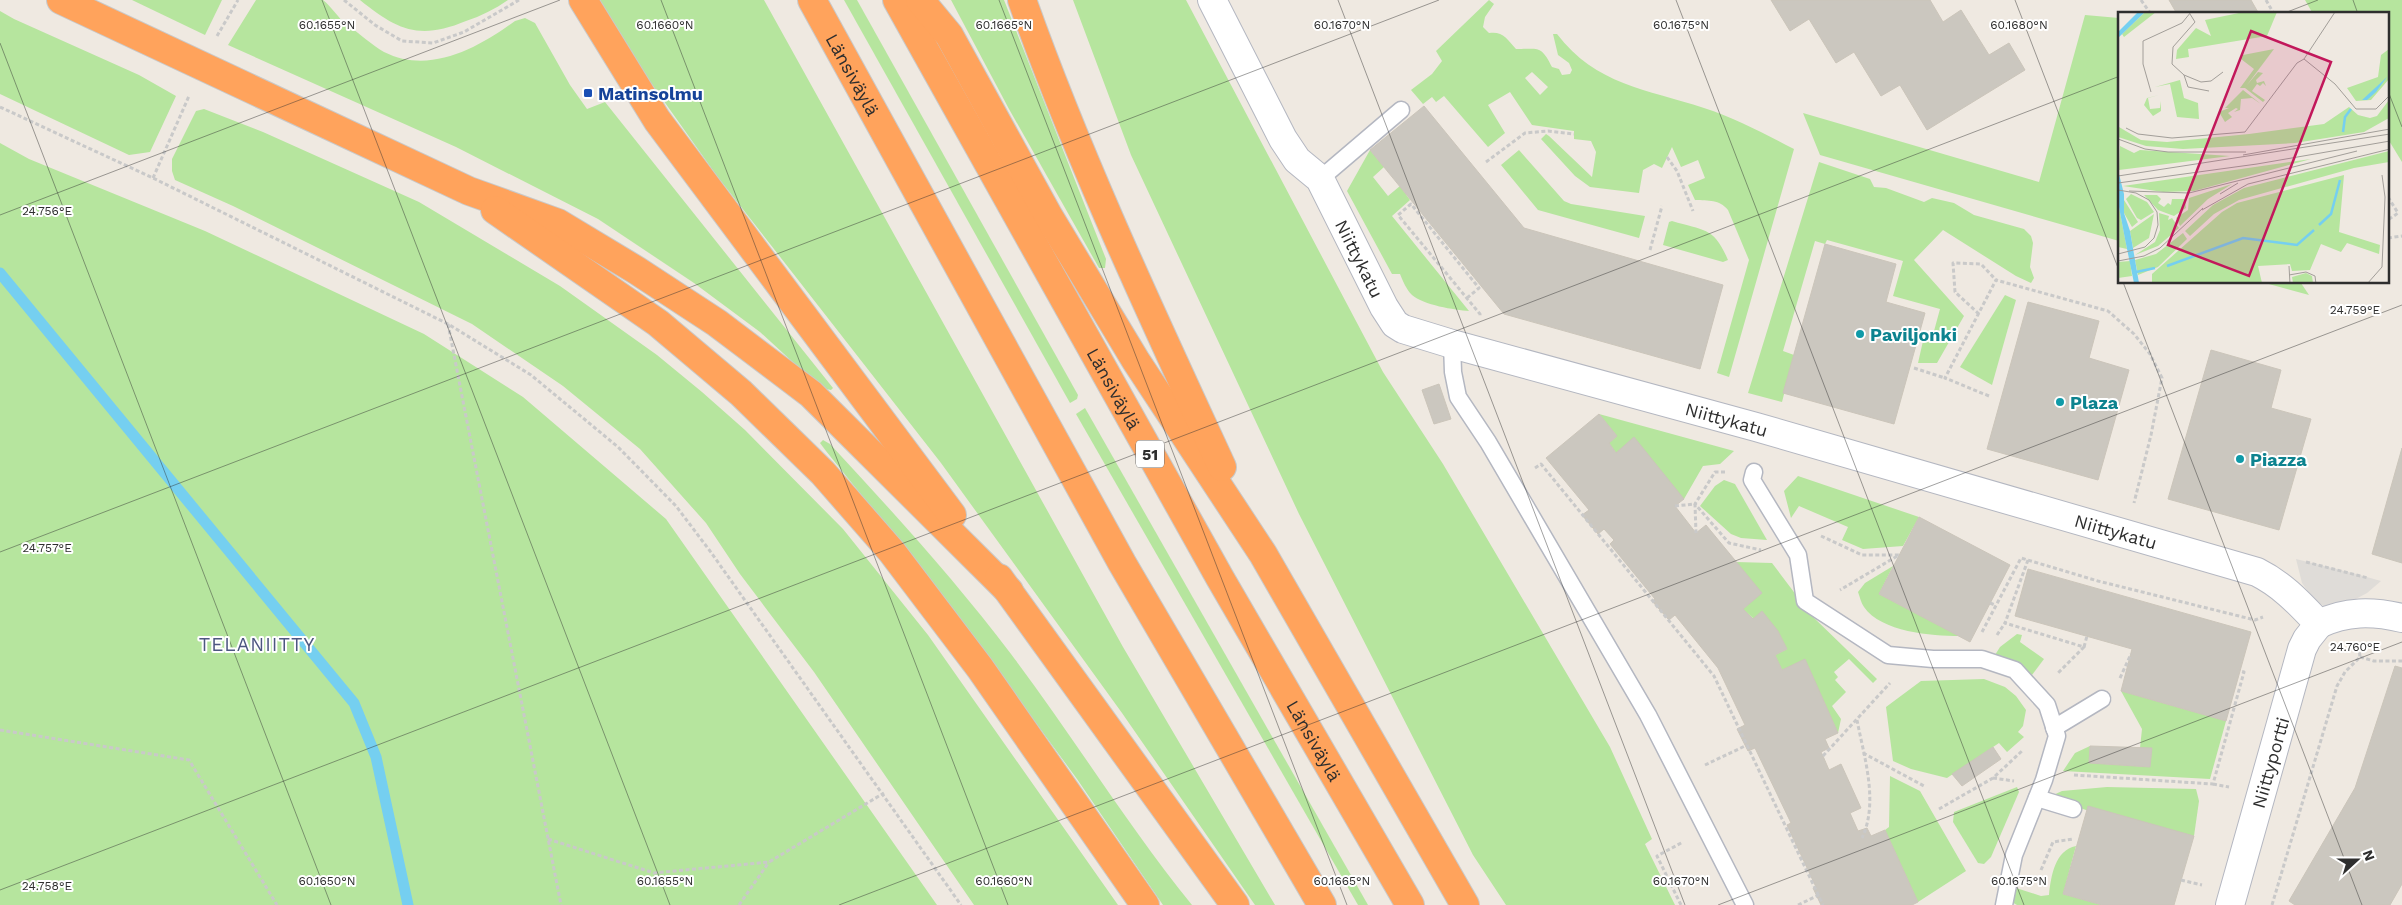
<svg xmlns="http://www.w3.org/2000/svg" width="2402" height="905" viewBox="0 0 2402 905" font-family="'Work Sans',sans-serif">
<rect width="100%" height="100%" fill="#efe9e1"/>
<g fill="#b6e59e" fill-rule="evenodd">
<path d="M 132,0 L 222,0 L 205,35 Z"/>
<path d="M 256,0 L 323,0 C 332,7 338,18 347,25 C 359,33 372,45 384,52 C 430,75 478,48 515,21 L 525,18 L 535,23 L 570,85 L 587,109 L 605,102 L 833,388 L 831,390 L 821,388 L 760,332 L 694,283 L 598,219 L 456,147 L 228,45 Z"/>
<path d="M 360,0 L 508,0 C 495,9 481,16 466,21 C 420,40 398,31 360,0 Z"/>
<path d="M 600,0 L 764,0 L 1123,647 L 1275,905 L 1255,905 L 1122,713 L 941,463 L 717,176 L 624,45 Z"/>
<path d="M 844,0 L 857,0 L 1078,395 L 1077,399 L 1070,403 Z"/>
<path d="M 951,0 L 1004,0 L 1106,259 L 1105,268 L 1099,268 L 1009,109 Z"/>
<path d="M 1073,0 L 1186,0 L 1383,372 L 1443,464 L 1610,747 L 1652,839 L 1645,844 L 1675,905 L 1506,905 L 1473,855 L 1299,514 L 1131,155 Z"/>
<path d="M 1489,0 L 1494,4 L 1485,17 L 1483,27 L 1489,33 C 1503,31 1507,39 1516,49 C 1539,49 1541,45 1552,67 L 1559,69 L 1562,75 L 1570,74 L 1572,70 L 1569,63 L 1558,55 L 1553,34 L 1557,34 C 1596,85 1646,89 1704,108 C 1735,118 1765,134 1794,149 L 1729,377 L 1717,373 L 1749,260 L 1728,210 C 1719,199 1709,201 1695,200 L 1688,185 L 1705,178 L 1698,160 L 1681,167 L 1672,147 L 1662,168 L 1654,164 L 1643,170 L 1639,193 L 1590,187 L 1575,176 L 1541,139 L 1546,134 L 1549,136 L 1592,177 L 1596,152 L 1591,141 L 1574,139 L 1574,131 L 1532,125 L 1510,92 L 1488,105 L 1505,133 L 1488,147 L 1444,96 L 1436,102 L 1432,97 L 1423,104 L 1411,90 L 1432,74 L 1442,61 L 1436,51 ZM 1532,72 L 1548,87 L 1540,95 L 1525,78 Z"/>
<path d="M 2305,0 L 2402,0 L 2402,162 L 2388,139 L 2388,14 L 2313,14 Z"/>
<path d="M 0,11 L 14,19 L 139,75 L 176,96 L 150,152 L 129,155 L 0,94 Z"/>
<path d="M 2085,15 L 2119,18 L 2119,241 L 1820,155 L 1803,113 L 2039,182 Z"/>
<path d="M 204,109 L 263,132 L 419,202 L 560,286 L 657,355 L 702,392 L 745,430 L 843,529 L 928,635 L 1118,905 L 974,905 L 814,672 L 740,574 L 706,523 L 640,449 L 563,386 L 472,324 L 233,206 L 175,180 L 172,171 L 172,159 L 196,111 Z"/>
<path d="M 0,143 L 29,159 L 205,231 L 424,334 L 523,397 L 666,519 L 937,905 L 0,905 Z"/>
<path d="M 1370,150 L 1384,167 L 1373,177 L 1388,196 L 1400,186 L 1410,200 L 1392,216 L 1469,311 C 1455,310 1423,305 1412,295 C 1406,289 1403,281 1400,274 L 1392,274 L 1347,191 Z"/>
<path d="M 1519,150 L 1564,201 L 1571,204 L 1645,216 L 1639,238 L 1538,210 L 1501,165 Z"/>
<path d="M 1819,162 L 1870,179 L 1874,187 L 1886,188 L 1924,202 L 1932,198 L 1954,203 L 1974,215 L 2024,229 L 2031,236 L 2033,243 L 2030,267 L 2034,278 L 2031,283 L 2016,276 L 1943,230 L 1914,260 L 1964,316 L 1937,363 L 1918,363 L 1923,341 L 1931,342 L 1940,309 L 1893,296 L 1903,261 L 1827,240 L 1825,244 L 1815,241 L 1783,351 L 1794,355 L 1782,402 L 1748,393 Z"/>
<path d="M 1672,221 C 1705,231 1714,227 1728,260 L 1723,262 L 1663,245 L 1669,222 Z"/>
<path d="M 2265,283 L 2301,283 L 2309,295 Z"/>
<path d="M 2005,295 L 2016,300 L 1992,385 L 1960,367 Z"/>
<path d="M 1085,408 L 1368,905 L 1358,905 L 1076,414 Z"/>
<path d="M 1599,414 L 1734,451 L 1720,464 L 1703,466 L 1684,499 L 1616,453 L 1609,443 L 1617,436 Z"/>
<path d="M 823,440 L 830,444 C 893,512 955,580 1011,654 C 1073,736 1127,825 1192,905 L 1163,905 L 1077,779 L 943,596 L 826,451 L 820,443 Z"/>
<path d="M 1798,476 L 1919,517 L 1903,546 L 1863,549 L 1842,540 L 1848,527 L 1799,506 L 1791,518 L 1784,491 Z"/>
<path d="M 1724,480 L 1735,484 L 1767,540 L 1741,538 L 1731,534 L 1700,506 L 1715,486 Z"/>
<path d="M 1736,562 L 1772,563 L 1812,616 L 1877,679 L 1873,683 L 1849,659 L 1834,672 L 1838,677 L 1835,680 L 1846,692 L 1832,706 L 1841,719 L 1838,733 L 1805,660 L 1782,670 L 1775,655 L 1787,649 L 1743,609 L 1761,593 Z"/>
<path d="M 1893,566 L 1879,594 L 1959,636 C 1932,636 1881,632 1864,607 C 1861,603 1860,597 1858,592 L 1865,583 Z"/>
<path d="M 2017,634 L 2022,635 L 2020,642 L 2044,659 L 2032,675 L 1995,655 L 2000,647 Z"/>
<path d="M 1984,679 L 2005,687 L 2016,696 L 2026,710 L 2023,726 L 2018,732 L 2024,737 L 2007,752 L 1999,743 L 1947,778 L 1911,769 L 1893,761 L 1886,707 L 1921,681 Z"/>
<path d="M 2121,691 L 2226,721 L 2210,779 L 2063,771 L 2075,753 L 2090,746 L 2089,763 L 2150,767 L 2140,748 L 2142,729 Z"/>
<path d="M 1890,776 L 1920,791 L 1966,871 L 1918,902 L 1885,830 L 1889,827 Z"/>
<path d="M 2017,787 L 2019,792 L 1991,857 L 1984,864 L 1978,863 L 1953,822 L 1954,812 Z"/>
<path d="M 2107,787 L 2196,789 L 2199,801 L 2194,836 L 2086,810 L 2049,797 L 2062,791 Z"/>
<path d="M 2076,846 L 2063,894 L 2102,905 L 2017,905 L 2010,901 L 2013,887 L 2041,896 L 2049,895 C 2051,876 2055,850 2076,846 Z"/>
</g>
<path fill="#dfdcd8" d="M 2296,559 L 2356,574 L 2381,581 L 2367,593 L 2352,601 L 2324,606 L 2314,600 L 2302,583 Z"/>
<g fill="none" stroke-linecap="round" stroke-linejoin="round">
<path stroke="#75cff0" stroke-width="11" d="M 0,273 L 354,703 L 376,757 L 408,905"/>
</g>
<g fill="#cbc7bf" stroke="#cbc5ba">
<path d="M 1771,0 L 1930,0 L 1943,22 L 1961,10 L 1989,55 L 2009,43 L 2025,70 L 1927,130 L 1900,85 L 1881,96 L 1854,52 L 1836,63 L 1809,19 L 1790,31 Z"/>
<path d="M 2169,0 L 2251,0 L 2259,14 L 2177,14 Z"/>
<path d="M 1424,106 L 1524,228 L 1723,285 L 1700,369 L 1504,314 L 1370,150 Z"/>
<path d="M 1825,244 L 1896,264 L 1886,302 L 1925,313 L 1894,424 L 1783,393 Z"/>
<path d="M 2028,302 L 2099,321 L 2089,358 L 2129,370 L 2098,480 L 1987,449 Z"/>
<path d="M 2211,350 L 2281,370 L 2271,408 L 2311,419 L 2279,530 L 2168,499 Z"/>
<path d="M 1439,384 L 1451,419 L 1434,424 L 1422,390 Z"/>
<path d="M 1599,414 L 1617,436 L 1609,443 L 1616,453 L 1634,437 L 1684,499 L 1675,506 L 1696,533 L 1706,525 L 1762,593 L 1743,609 L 1753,619 L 1762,611 L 1778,631 L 1787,649 L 1775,655 L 1782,670 L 1805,659 L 1838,733 L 1825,739 L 1829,748 L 1821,752 L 1823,756 L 1829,770 L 1841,764 L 1861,808 L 1850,813 L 1858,831 L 1867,828 L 1871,836 L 1885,830 L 1918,902 L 1912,905 L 1821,905 L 1813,888 L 1816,887 L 1787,825 L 1791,823 L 1755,748 L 1748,751 L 1737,729 L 1745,725 L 1718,668 L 1675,615 L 1669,620 L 1652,601 L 1655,599 L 1610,544 L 1614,540 L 1604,529 L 1598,534 L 1582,515 L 1589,510 L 1546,458 Z"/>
<path d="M 2402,448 L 2402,563 L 2372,554 Z"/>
<path d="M 1919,517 L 2010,565 L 1970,642 L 1879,594 Z"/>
<path d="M 2028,569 L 2251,632 L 2226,721 L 2121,691 L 2132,649 L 2015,616 Z"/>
<path d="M 2395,666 L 2402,668 L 2402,884 L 2390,905 L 2295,905 L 2289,901 L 2355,788 Z"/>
<path d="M 2090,746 L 2152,748 L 2150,767 L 2089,763 Z"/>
<path d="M 1993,747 L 2001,759 L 1962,786 L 1952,774 Z"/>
<path d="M 2088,806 L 2194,836 L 2174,905 L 2102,905 L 2063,894 Z"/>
</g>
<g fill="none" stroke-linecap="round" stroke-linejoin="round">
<g stroke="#b4b7c1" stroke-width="19">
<g id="lane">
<path d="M 1320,179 L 1401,110"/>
<path d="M 1452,344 L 1453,372 L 1458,397 L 1488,442 L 1648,715 L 1745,905"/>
<path d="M 1754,472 L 1752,480 L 1798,555 L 1805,601 L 1888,655 L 1933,659 L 1982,659 L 2015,670 L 2047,705 L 2057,736 L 2044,780 L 2014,855 L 2004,905"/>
<path d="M 2054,728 L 2102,699"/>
<path d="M 2037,798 L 2073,809"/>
</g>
</g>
<g stroke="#b4b7c1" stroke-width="30">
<g id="street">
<path id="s1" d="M 1212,0 L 1283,139 L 1297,160 L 1320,179 L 1384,307 L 1395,324 L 1403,329 L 1452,344 L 1756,427 L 2257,572 C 2283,585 2300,604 2319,624 C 2346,611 2372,611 2402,618"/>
<path id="s2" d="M 2230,905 L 2302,649 L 2307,639 L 2319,624"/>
</g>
</g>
<g stroke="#c9c9c9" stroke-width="30">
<g id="highway">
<path d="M 61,0 L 469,191 L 558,223 L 636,270 L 717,323 L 811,394 L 1009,591"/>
<path d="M 583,0 L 657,120 L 952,515"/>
<path id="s3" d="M 812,0 L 1122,563 L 1322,905"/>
<path id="s4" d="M 897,0 L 1220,578 L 1410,905"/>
<path d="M 920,0 L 949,35 L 1048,215 L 1136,361 L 1263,554 L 1465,905"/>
<path d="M 1022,0 C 1079,160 1151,313 1222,467"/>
<path d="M 495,210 L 658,323 L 741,393 L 823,473 L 892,552 L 980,668 L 1145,905"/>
<path d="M 999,578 L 1235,905"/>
</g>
</g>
<g stroke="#c9c9c9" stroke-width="3" stroke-dasharray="4 2.5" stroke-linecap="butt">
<path d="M 344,0 L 375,25 L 402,41 L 433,43 L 464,32 L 519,0"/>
<path d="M 2141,0 L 2151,14"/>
<path d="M 2266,0 L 2274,14"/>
<path d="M 217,36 L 238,0"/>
<path d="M 0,107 L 153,178 L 448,324 L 531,375 L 618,447 L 676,506 L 710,551 L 961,905"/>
<path d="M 1667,157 L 1677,171 L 1693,211"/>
<path d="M 1486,162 L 1525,133 L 1548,131 L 1574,134"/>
<path d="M 153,178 L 189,96"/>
<path d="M 2388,197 L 2398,213 L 2388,220"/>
<path d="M 2388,238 L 2402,236"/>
<path d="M 1650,250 L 1662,206"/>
<path d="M 1467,298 L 1479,288 L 1411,204 L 1398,215 L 1480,314 L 1480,317"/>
<path d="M 1979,314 L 1955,292 L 1953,263 L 1981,264 L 1996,280"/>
<path d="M 448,324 L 561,905"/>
<path d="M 1914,368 L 1945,378"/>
<path d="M 1989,396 L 1945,378 L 1996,280 L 2108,311 L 2134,334 L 2150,354 L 2162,378 L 2151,435 L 2134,503"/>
<path d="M 1535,468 L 1541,464 L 1714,676 L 1823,905"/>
<path d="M 1725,472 L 1715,472 L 1695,504 L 1729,543 L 1761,550"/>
<path d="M 1675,506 L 1695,504 L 1696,533"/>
<path d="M 1821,536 L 1862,555 L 1899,555 L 1840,590"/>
<path d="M 2028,560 L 2005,623 L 2084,647 L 2057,674"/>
<path d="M 2306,562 L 2368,578"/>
<path d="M 1990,603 L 1995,605"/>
<path d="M 1982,632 L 2021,558 L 2098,581 L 2255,620 L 2263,617"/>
<path d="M 1997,635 L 2005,623"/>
<path d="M 2084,647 L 2087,636"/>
<path d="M 2360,657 L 2374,661 L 2402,661"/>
<path d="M 2120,678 L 2131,654"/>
<path d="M 1857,720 C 1864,757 1879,802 1862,838"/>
<path d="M 0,730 L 189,760 L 277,905"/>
<path d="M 1863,753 L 1924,786"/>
<path d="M 1823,756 L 1890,683"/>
<path d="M 1705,765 L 1747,745"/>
<path d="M 2074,775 L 2213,784 L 2244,672 L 2240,671"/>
<path d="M 1993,778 L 2014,781"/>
<path d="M 2213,784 L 2229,787"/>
<path d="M 1939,809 L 1993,778 L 2022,751"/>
<path d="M 548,839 L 654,873 L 769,862 L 884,793"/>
<path d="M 2041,870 L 2053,842 L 2073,839"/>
<path d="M 2181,880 L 2202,885"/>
<path d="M 739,905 L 769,862"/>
<path d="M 1681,905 L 1657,856 L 1683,842"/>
<path d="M 1798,905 L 1819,895"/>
<path d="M 2272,905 L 2337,686 L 2345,672 L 2360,657 L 2359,647"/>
</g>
<use href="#lane" stroke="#fff" stroke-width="16"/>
<use href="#street" stroke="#fff" stroke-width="28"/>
<use href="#highway" stroke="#ffa35c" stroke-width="28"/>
</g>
<path fill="none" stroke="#2e2e2e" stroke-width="1" stroke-opacity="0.45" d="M 322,0 L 670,905M 661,0 L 1008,905M 999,0 L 1347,905M 1338,0 L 1685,905M 1676,0 L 2024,905M 2015,0 L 2120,273M 2353,0 L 2358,14M 2282,14 L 2318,0M 0,43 L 331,905M 2388,91 L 2402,127M 0,215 L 560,0M 2123,282 L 2362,905M 0,552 L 1439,0M 0,890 L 2120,76M 839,905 L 2402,305M 1718,905 L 2402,642"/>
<rect fill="#1a4fb4" stroke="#fff" stroke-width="2" x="583" y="88" width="10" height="10" rx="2.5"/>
<g fill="#0f9aa8" stroke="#fff" stroke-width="2">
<circle cx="1860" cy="334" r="5"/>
<circle cx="2060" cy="402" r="5"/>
<circle cx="2240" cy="459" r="5"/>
</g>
<g text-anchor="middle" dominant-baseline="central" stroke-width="4" stroke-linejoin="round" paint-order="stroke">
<rect fill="#fff" stroke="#6d6d6d" stroke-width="1" x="1136" y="440.5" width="28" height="27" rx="4"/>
<g font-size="16" font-weight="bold" fill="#2e2e2e">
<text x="1150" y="454">51</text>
</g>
<g font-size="18" fill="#2e2e2e" stroke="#fff">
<text stroke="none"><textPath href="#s3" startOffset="85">Länsiväylä</textPath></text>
<text stroke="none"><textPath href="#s1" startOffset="300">Niittykatu</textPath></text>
<text stroke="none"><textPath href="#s4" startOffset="445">Länsiväylä</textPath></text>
<text stroke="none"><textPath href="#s1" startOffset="720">Niittykatu</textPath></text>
<text stroke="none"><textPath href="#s1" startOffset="1125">Niittykatu</textPath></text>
<text stroke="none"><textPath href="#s4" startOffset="850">Länsiväylä</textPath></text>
<text stroke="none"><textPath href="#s2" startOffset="148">Niittyportti</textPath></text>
</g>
<g font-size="18" font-weight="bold" fill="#164399" stroke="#fff" text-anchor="start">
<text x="598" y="93">Matinsolmu</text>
</g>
<g font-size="18" font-weight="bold" fill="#0d838f" stroke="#fff" text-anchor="start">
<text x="1870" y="334">Paviljonki</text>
<text x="2070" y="402">Plaza</text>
<text x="2250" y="459">Piazza</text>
</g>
<g font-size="19" letter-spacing="1" fill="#4d5680" stroke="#fff">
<text x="257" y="644">TELANIITTY</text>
</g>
</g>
<g transform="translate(2118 12)">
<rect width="271" height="271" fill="#efe9e1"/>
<path d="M 27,0 L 38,0 L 6,25 L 4,22 ZM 159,0 L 149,24 L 70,37 L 71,45 L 58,47 L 59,38 L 78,16 L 93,24 L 87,8 L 121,1 ZM 156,37 L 129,73 L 140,60 L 145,61 L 138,68 L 139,71 L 146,69 L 148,74 L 145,71 L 142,74 L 139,72 L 134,79 L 147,88 L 145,90 L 127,76 L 122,76 L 136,57 L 123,47 L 125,43 ZM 271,37 L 271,67 L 253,88 L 238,89 L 229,76 L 260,65 L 263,43 ZM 62,68 L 66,86 L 80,91 L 81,107 L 59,105 L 52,72 L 37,75 ZM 125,78 L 143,92 L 134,86 L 123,87 L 122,98 L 116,100 L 120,97 L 118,96 L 110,101 L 114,105 L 107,110 L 101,100 L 111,96 L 107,96 ZM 41,83 L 30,86 L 32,97 L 42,96 L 43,89 L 43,99 L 35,104 L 26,93 L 29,86 ZM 271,88 L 271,106 L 246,120 L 177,131 L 65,137 L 28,134 L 0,125 L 1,115 L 23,128 L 49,130 L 131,122 L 206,112 L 231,95 L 240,103 L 252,106 L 259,104 ZM 2,134 L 16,141 L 22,138 L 112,144 L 1,158 ZM 271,139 L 271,150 L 236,156 L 121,188 L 96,202 L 72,224 L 67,219 L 95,193 L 126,176 ZM 193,147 L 76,179 L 45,180 L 5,174 ZM 226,163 L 221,220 L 262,233 L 261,242 L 229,231 L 223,240 L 203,232 L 192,258 L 174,259 L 172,252 L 140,254 L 144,271 L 34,271 L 34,262 L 104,200 L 119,191 ZM 114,172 L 90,187 L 62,214 L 58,206 L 70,198 L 71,186 ZM 0,179 L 1,195 L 9,237 L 0,235 ZM 13,182 L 29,190 L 36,200 L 23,208 L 19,206 L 8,187 ZM 26,183 L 39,183 L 43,187 L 40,191 L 46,195 L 50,191 L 53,193 L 54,187 L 67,187 L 68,196 L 56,204 L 40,198 ZM 6,188 L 20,210 L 14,215 L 6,201 ZM 41,201 L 51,204 L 50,208 L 54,206 L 61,216 L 40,234 L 17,243 L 37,230 L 42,218 ZM 36,202 L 31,226 L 15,236 L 12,219 ZM 65,221 L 69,227 L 40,255 L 20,263 L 17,248 L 38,242 ZM 12,249 L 14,264 L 0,266 L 0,250 ZM 188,261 L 194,264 L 195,271 L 175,271 L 174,265 Z" fill="#b6e59e"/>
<path d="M 20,0 L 27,0 L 0,26 L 1,19 ZM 269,65 L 258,80 L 249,88 L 244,88 ZM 0,158 L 6,182 L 6,201 L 12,219 L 21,271 L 16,271 L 7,227 L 1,195 Z" fill="#75cff0"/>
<path fill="none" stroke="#75cff0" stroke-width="2.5" d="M 225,120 L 227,105 L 233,97M 201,213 L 213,202 L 222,168M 49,254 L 125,226 L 179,233 L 196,218M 18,260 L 37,256"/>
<path fill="none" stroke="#a29e99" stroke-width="1" d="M 72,2 L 77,10 L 55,35 L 54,52 L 66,63 L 83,70 L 93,69 L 105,60M 186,47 L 217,72 L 238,97 L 258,97 L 272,83M 66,63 L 70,75 L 91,79M 33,80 L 25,52 L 25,29 L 64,11 L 73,0M 8,116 L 20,122 L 54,126 L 127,120 L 179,51 L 186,47 L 217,0M 0,127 L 27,137 L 50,140 L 128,140M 125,143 L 272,117M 0,164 L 272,122M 0,171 L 139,152 L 272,129M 0,178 L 18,181 L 31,188 L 39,200 L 40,213 L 36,226 L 27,235 L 0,242M 11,179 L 71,181 L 239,139M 102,182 L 120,171M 84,198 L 130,172 L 272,137M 0,249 L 26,244 L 42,236 L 85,196M 171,254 L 172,272M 171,263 L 188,260 L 197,264 L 198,272M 249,272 L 264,255 L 267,185 L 264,163"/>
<path fill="#c2185b" fill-opacity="0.15" stroke="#c2185b" stroke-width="2.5" d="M 133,19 L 213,50 L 131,264 L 50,233 Z"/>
<rect width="271" height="271" fill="none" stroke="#2e2e2e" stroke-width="2.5"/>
</g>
<g font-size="12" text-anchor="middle" fill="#2e2e2e" stroke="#fff" stroke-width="4" stroke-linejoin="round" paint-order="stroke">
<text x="327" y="29">60.1655°N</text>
<text x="1004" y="29">60.1665°N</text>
<text x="1342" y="29">60.1670°N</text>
<text x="1681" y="29">60.1675°N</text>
<text x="2019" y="29">60.1680°N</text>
<text x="665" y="29">60.1660°N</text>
<text x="47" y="215">24.756°E</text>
<text x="2355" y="314">24.759°E</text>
<text x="47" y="552">24.757°E</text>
<text x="2355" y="651">24.760°E</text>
<text x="327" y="885">60.1650°N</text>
<text x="665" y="885">60.1655°N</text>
<text x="1004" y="885">60.1660°N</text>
<text x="1342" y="885">60.1665°N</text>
<text x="1681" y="885">60.1670°N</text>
<text x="2019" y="885">60.1675°N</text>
<text x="47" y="890">24.758°E</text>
</g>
<g transform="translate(2357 860) rotate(69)" stroke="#ffffff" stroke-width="4" paint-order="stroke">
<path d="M0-4L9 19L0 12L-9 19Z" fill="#2e2e2e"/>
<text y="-8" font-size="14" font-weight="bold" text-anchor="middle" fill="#2e2e2e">N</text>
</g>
</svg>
